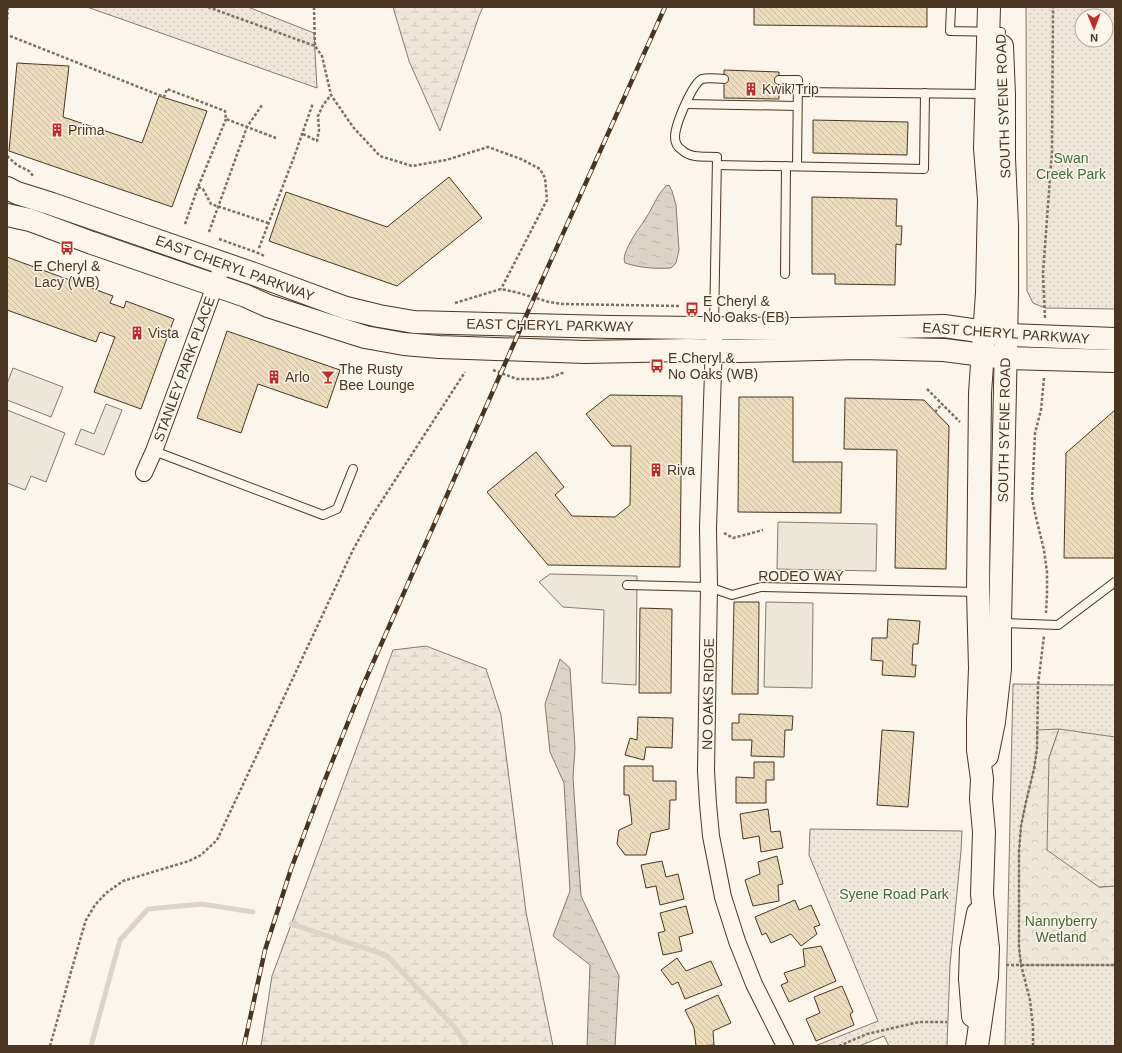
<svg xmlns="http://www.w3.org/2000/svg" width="1122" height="1053" viewBox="0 0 1122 1053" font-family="Arial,sans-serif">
<defs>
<pattern id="grass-dots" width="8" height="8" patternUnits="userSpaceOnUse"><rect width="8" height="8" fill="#ede6d9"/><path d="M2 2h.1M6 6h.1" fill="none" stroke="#cdc6ba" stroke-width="1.8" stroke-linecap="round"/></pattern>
<pattern id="forest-crowns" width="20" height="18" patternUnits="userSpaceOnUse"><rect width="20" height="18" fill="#ede6d9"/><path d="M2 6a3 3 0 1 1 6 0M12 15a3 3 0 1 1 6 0" fill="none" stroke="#cdc6ba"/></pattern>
<pattern id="wetland-marsh" width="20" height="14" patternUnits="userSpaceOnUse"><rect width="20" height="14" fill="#ede6d9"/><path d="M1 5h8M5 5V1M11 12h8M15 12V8" fill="none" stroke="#cdc6ba"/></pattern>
<pattern id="water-ripples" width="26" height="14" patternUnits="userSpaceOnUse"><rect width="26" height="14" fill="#dcd4c6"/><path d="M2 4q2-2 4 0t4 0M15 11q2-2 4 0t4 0" fill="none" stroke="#beb7aa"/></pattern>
<pattern id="building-back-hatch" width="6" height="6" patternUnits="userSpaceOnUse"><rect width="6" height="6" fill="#ecdcbc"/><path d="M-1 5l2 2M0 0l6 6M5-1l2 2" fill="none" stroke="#ccbda1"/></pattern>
</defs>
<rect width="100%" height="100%" fill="#fbf6e9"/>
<g fill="url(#grass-dots)" stroke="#887966" fill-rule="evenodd">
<path d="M 87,7 L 248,7 L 314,33 L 317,88 Z"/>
<path d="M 1026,7 L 1115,7 L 1115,309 L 1045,308 L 1033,303 L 1027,291 ZM 1082,16 L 1106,16 L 1106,40 L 1082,40 Z"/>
<path d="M 1013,684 L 1115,685 L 1115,1046 L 1005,1046 Z"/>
<path d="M 810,829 L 962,831 L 961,851 L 950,965 L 947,1046 L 889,1046 L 884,1036 L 859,1046 L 815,1046 L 878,1021 L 809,855 Z"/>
</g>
<path fill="url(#forest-crowns)" stroke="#887966" d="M 1059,729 L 1049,758 L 1099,887 L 1115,886 L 1115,965 L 1021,965 L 1019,947 L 1019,852 L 1021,826 L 1026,802 L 1034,769 L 1037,749 L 1037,730 Z"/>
<g fill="url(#wetland-marsh)" stroke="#887966">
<path d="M 393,7 L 483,7 L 479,16 L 440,131 L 409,61 Z"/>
<path d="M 426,646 L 486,669 L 501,715 L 526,912 L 553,1046 L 261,1046 L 272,976 L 393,650 Z"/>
<path d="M 1059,729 L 1115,737 L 1115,886 L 1099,887 L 1047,850 L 1049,758 Z"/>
</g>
<g fill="#ede7d9" stroke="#887966">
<path d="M 13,368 L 63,387 L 51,417 L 7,400 L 7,384 Z"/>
<path d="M 106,404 L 122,410 L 104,455 L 75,444 L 81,429 L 94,434 Z"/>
<path d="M 7,410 L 65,433 L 46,482 L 31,476 L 25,490 L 7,483 Z"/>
<path d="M 778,522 L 877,524 L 876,571 L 777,569 Z"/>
<path d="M 550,574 L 637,576 L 636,685 L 602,683 L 604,610 L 563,607 L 539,582 Z"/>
<path d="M 766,602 L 813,603 L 812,688 L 764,687 Z"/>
</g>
<g fill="url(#water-ripples)" stroke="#887966">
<path d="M 669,185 L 672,191 L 676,205 L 679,250 L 676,263 L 671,268 C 655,269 641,268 625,263 C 624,260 624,258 625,254 C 629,242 637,231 644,221 C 652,210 656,196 666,186 Z"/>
<path d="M 560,659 L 570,668 L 575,748 L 573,778 L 581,896 L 619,976 L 615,1046 L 587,1046 L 590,965 L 553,936 L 570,891 L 564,783 L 550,752 L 545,704 Z"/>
</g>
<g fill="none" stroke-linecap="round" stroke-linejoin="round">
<g stroke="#dcd4c6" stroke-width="5">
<path d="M 291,924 L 386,955 L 457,1030 L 466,1046"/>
<path d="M 91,1046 L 120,940 L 148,909 L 202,904 L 253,912"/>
</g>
</g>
<g fill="url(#building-back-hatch)" stroke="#4a3520">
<path d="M 754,7 L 927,7 L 927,27 L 754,25 Z"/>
<path d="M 17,63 L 69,66 L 63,117 L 142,143 L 159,96 L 207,111 L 172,207 L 9,151 Z"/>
<path d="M 724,70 L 779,72 L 779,99 L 724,98 Z"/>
<path d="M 813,120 L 908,122 L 907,155 L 813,153 Z"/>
<path d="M 449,177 L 482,218 L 397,286 L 269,241 L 286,192 L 387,227 Z"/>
<path d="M 812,197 L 897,199 L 896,226 L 902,226 L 901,245 L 896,244 L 895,285 L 835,284 L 835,274 L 812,274 Z"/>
<path d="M 7,257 L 113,296 L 110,303 L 124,308 L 126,301 L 174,319 L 141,409 L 94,392 L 115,337 L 100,332 L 96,342 L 7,310 Z"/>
<path d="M 227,331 L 340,370 L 327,408 L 258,384 L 241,433 L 197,418 Z"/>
<path d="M 610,395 L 682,396 L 680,567 L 548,565 L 487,492 L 536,452 L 564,487 L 555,495 L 572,516 L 615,517 L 630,505 L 631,446 L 612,446 L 586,414 Z"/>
<path d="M 739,397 L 793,397 L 793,462 L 842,462 L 841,513 L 738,512 Z"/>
<path d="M 845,398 L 924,400 L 949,426 L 946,569 L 895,568 L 897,450 L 844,449 Z"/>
<path d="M 1115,410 L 1115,558 L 1064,558 L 1066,453 Z"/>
<path d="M 734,602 L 759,602 L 758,694 L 732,694 Z"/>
<path d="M 640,608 L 672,609 L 671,693 L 639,693 Z"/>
<path d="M 888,619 L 920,621 L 918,644 L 913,644 L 912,665 L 916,665 L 915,677 L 882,675 L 883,661 L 871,660 L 872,638 L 887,638 Z"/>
<path d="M 739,714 L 793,716 L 792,730 L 785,730 L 784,757 L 751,756 L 752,740 L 732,740 L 732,723 L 739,723 Z"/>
<path d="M 638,717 L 673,718 L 672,748 L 646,747 L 644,760 L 625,755 L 630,738 L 637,740 Z"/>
<path d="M 882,730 L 914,732 L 908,807 L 877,805 Z"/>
<path d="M 754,762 L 774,762 L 774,780 L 766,780 L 766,803 L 736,803 L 736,777 L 754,778 Z"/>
<path d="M 624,766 L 653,766 L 653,781 L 676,781 L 676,800 L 670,800 L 669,829 L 651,833 L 646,855 L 625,855 L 617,844 L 619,830 L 632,824 L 629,795 L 624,795 Z"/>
<path d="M 768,809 L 771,832 L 780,831 L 783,848 L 761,852 L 759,836 L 743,839 L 740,814 Z"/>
<path d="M 777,856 L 783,884 L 778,885 L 779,901 L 753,906 L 745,880 L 760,874 L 758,862 Z"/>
<path d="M 662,861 L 666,877 L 678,874 L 684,899 L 660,905 L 656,886 L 646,888 L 641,865 Z"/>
<path d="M 795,900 L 799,910 L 811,905 L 820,925 L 814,927 L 817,934 L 801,946 L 791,934 L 771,943 L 766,933 L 762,935 L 755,917 Z"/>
<path d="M 686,906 L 693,933 L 679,937 L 682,951 L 663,955 L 658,933 L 665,931 L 660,913 Z"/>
<path d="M 821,946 L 836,981 L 789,1002 L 781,985 L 788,982 L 784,973 L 805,966 L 803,949 Z"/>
<path d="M 677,958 L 686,971 L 711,961 L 722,985 L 685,999 L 678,982 L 672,985 L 661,970 Z"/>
<path d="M 842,986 L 853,1012 L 850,1014 L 854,1025 L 816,1041 L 806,1019 L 820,1013 L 814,997 Z"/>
<path d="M 718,995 L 731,1023 L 713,1031 L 714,1045 L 696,1046 L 694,1028 L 685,1010 Z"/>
</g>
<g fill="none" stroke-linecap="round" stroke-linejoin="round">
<g stroke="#4a3520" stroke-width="10">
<g id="lane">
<path d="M 951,7 L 950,31 L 1001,32"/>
<path d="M 779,80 L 798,80 L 797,166"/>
<path d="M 797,92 L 985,94"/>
<path d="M 686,104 L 797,106"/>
<path d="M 717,165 L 924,169 L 925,93"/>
<path d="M 785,274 L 786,166"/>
<path d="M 714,328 L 717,157 C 706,156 691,159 682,150 C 677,147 675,142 675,137 C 675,125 692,84 702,79 C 708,77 718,79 724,79"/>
<path d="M 154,451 L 323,515 L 337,509 L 353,469"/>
<path d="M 627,585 L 709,587 L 732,595 L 761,587 L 977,592"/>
<path d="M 1001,623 L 1058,625 L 1115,582"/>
</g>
</g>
<g stroke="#4a3520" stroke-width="18">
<g id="street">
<path d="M 714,340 L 708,528 L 709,587 L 706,771 L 708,804 L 711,836 L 723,897 L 737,941 L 754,984 L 785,1046"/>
<path d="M 144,473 L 154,451 L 223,264"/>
</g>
</g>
<g stroke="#4a3520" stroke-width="24">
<g id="secondary">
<path d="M 7,188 L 17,193 L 52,204 L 254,274 L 346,308 L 379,316 L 414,322 L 611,327 L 796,329 L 944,326 L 1006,335 L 1115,339"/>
<path d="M 7,215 L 30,220 L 92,243 L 246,296 L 268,306 L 365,337 L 404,344 L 439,347 L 585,352 L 688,350 L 740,351 L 859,348 L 944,350 L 1006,358 L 1115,361"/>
<path d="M 987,756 L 994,722 L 1000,669 L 1000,623 L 1007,294 L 1007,225 L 1004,158 L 1004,95 L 1002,46"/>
<path d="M 973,1016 L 970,979 L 971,949 L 978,913"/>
<path d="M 977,1046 L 987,977 L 988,948 L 982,894 L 984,832 L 981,799 L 982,779 L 978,750 L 978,720 L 980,668 L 978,592 L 980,393 L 987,293 L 989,199 L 985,148 L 989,7"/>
</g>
</g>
<g stroke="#7f6f5c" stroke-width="2.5" stroke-dasharray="3 2" stroke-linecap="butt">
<path d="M 208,7 L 315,46"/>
<path d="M 314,7 L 315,46 L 322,56 L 331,95 L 353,127 L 380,156 L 412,166 L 446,160 L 488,147 L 521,159 L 540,169 L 545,178 L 547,200 L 501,289"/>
<path d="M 7,20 L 8,7"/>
<path d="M 10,36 L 164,97 L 167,89 L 225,111 L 226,119 L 276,138"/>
<path d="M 303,134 L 317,141 L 319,130 L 318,116 L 323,105 L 331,95"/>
<path d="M 7,156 L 17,165 L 29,171 L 34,177"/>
<path d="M 198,187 L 203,189 L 211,204 L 268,223"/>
<path d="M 185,224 L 198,187 L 226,119"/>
<path d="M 209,232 L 247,127 L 262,105"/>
<path d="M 219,239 L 261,254 L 264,256"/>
<path d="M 259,248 L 294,157 L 313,103"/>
<path d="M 455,303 L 501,289 L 519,293 L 549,302 L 563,304 L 680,306"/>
<path d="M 1045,318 L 1043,273 L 1052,151 L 1053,7"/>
<path d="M 493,370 L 517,379 L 539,379 L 552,377 L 565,372"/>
<path d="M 1044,378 L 1041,410 L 1035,433 L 1032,498 L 1035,513 L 1044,550 L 1047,572 L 1047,594 L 1046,613"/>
<path d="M 927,389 L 960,422"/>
<path d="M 935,412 L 942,404"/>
<path d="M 724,533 L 733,538 L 763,530"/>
<path d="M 1006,965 L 1115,965"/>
<path d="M 50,1046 L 82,933 L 86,920 L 95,905 L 106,893 L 123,881 L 189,861 L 201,855 L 217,840 L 353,550 L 370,519 L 465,372"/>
<path d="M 839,1046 L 867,1034 L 919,1022 L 947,1022"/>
<path d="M 1033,1046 L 1033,1027 L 1030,1000 L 1021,965 L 1019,947 L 1019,852 L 1021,826 L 1026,802 L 1034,769 L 1037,749 L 1038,685 L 1044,636"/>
</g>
<use href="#lane" stroke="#fbf6e9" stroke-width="8"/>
<use href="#street" stroke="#fbf6e9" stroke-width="16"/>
<use href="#secondary" stroke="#fbf6e9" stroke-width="22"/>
<g stroke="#4a3520" stroke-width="4.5">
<path id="rail" d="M 244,1046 L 265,950 L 291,869 L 322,787 L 361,690 L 534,298 L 665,7"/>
</g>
<use href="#rail" stroke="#fbf6e9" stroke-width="3" stroke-dasharray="9" stroke-linecap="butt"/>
</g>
<defs>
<g id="building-bare" transform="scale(1.08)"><path d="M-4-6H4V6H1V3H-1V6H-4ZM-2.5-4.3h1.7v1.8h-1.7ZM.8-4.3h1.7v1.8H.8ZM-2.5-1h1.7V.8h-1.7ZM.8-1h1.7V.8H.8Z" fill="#c62828" stroke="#fbf6e9" stroke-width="2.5" paint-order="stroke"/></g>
<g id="bus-bare" transform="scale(1.08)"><path d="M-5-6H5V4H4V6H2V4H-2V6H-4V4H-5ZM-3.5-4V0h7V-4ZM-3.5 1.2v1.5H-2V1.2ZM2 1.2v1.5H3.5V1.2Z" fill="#c62828" stroke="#fbf6e9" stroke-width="2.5" paint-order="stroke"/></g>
<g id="bar-bare" transform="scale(1.08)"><path d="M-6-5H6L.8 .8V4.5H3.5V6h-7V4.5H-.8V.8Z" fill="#c62828" stroke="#fbf6e9" stroke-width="2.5" paint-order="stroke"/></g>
</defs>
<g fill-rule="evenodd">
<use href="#building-bare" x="751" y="89"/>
<use href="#building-bare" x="57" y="130"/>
<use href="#bus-bare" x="67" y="248"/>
<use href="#bus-bare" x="692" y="309"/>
<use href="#building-bare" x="137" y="333"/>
<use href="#bus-bare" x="657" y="366"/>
<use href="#building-bare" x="274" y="377"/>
<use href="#bar-bare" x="328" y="377"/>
<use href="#building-bare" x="656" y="470"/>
</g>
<g text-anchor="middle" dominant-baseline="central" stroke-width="3" stroke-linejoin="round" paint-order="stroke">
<g font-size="14" fill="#4a3520" stroke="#fbf6e9" text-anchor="start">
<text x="762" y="89">Kwik Trip</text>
<text x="68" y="130">Prima</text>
<text x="67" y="266" text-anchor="middle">E Cheryl &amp;<tspan x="67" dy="16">Lacy (WB)</tspan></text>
<text x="703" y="301">E Cheryl &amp;<tspan x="703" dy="16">No Oaks (EB)</tspan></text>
<text x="148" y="333">Vista</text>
<text x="668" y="358">E Cheryl &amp;<tspan x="668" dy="16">No Oaks (WB)</tspan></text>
<text x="339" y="369">The Rusty<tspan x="339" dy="16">Bee Lounge</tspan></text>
<text x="285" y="377">Arlo</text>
<text x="667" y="470">Riva</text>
</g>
<g font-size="14" fill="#4a3520" stroke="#fbf6e9">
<text transform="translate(1003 106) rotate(-92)">SOUTH SYENE ROAD</text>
<text transform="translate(235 268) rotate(20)">EAST CHERYL PARKWAY</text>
<text transform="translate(550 325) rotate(1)">EAST CHERYL PARKWAY</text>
<text transform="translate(1006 333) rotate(4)">EAST CHERYL PARKWAY</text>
<text transform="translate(184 369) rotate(-70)">STANLEY PARK PLACE</text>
<text transform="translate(1004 430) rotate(-89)">SOUTH SYENE ROAD</text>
<text x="801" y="576">RODEO WAY</text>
<text transform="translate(708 694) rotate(-89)">NO OAKS RIDGE</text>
</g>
<g font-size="14" fill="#436837" stroke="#fbf6e9">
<text x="1071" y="158">Swan<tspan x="1071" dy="16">Creek Park</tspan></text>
<text x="894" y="894">Syene Road Park</text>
<text x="1061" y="921">Nannyberry<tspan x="1061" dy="16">Wetland</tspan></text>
</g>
</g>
<rect width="1122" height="1053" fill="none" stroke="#4a3520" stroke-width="16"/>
<g transform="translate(1094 28) rotate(179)"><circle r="19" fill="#fbf6e9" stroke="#b4a999"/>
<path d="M0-3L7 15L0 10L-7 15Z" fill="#c62828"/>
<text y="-6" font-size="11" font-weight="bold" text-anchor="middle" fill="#4a3520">N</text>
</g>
</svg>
